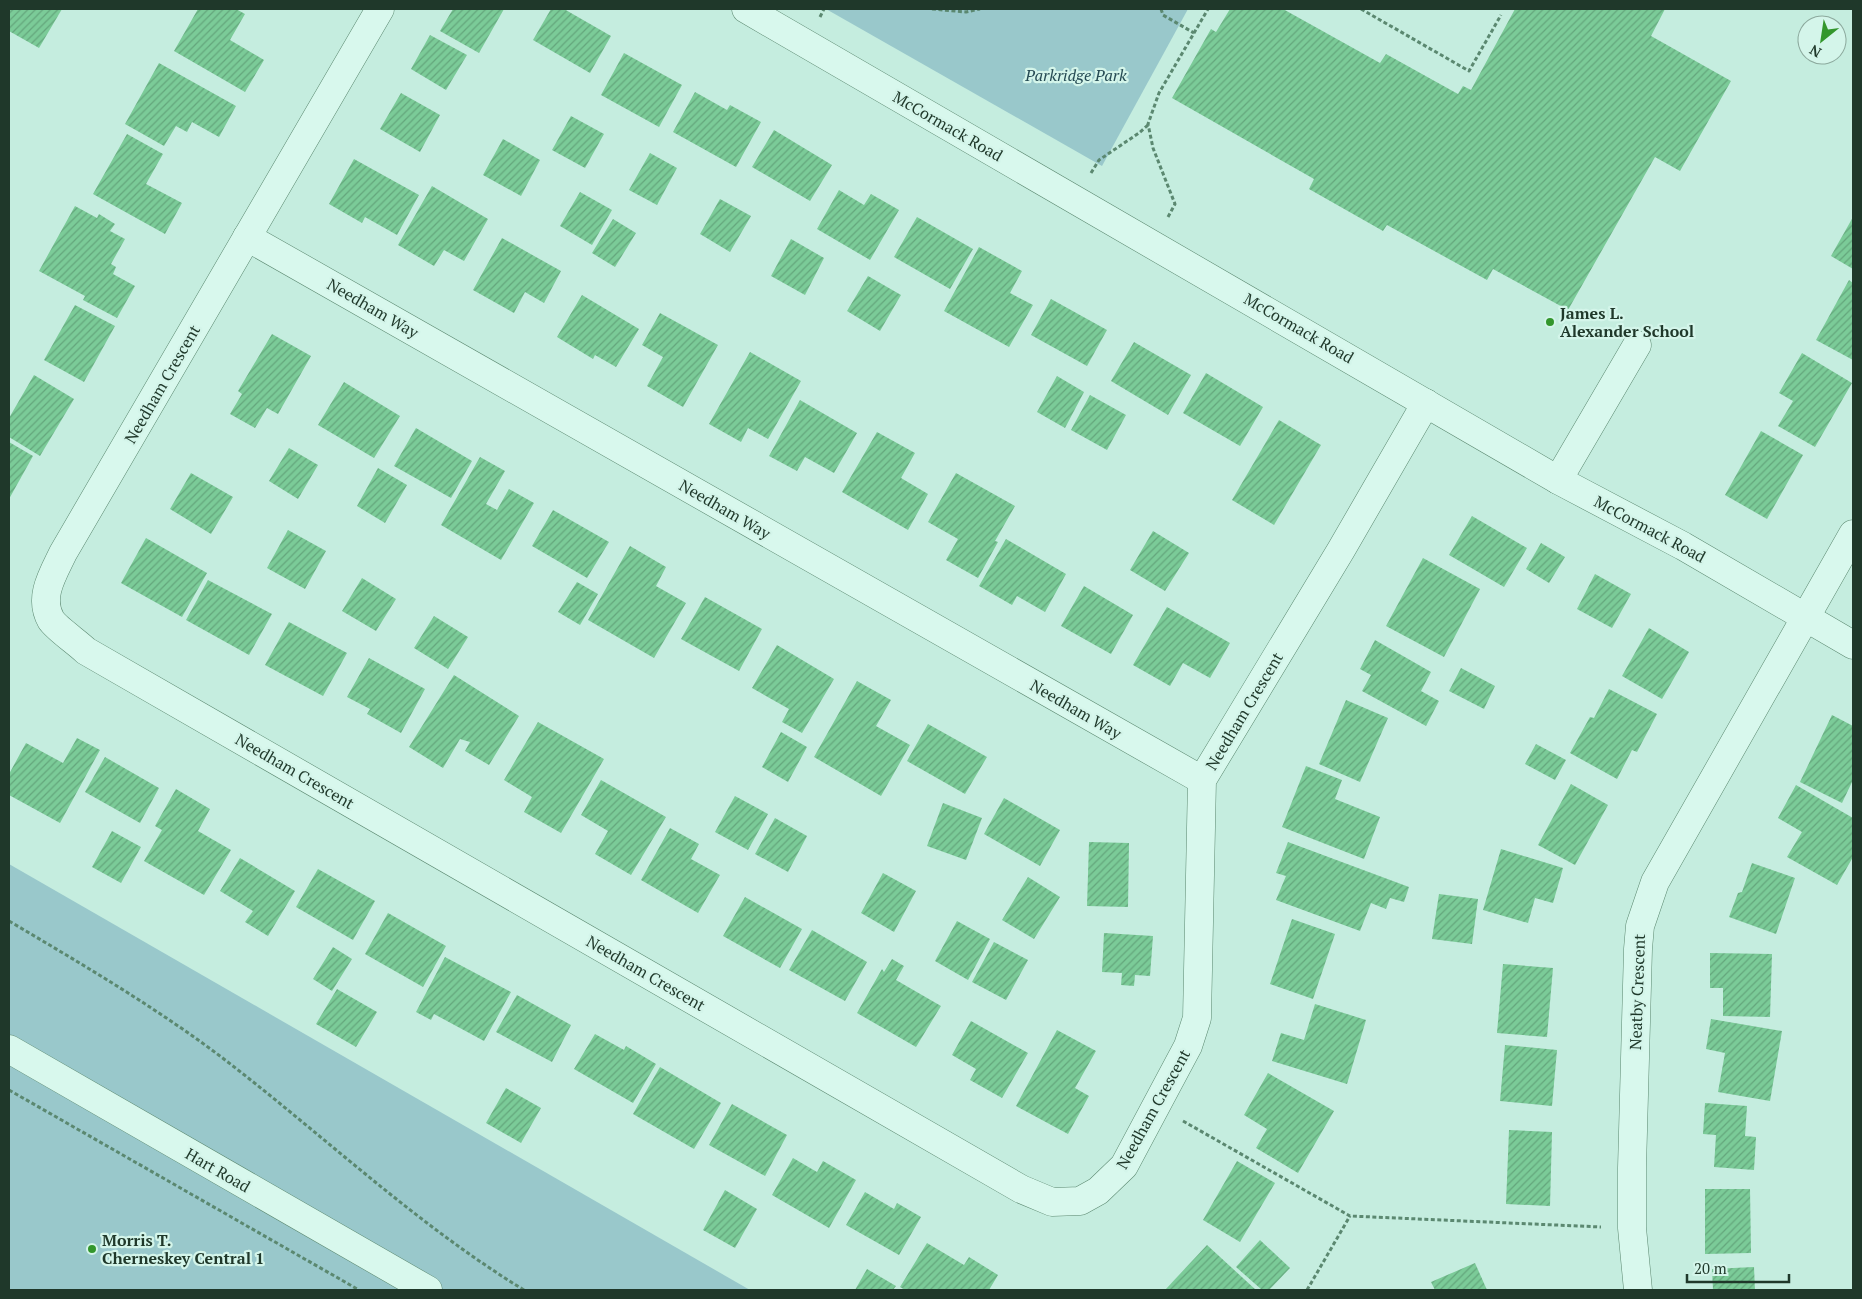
<svg xmlns="http://www.w3.org/2000/svg" width="1862" height="1299" viewBox="0 0 1862 1299" font-family="'PT Serif',serif">
<defs>
<pattern id="building-hatch" width="6" height="6" patternUnits="userSpaceOnUse" patternTransform="scale(1.25)"><rect width="6" height="6" fill="#7bcb98"/><path d="M-1 1l2-2M0 6l6-6M5 7l2-2" fill="none" stroke="#64a67c"/></pattern>
</defs>
<rect width="100%" height="100%" fill="#c5eddf"/>
<g fill="#99c8cb">
<path d="M 826,9 L 1188,9 L 1102,166 Z"/>
<path d="M 9,864 L 750,1290 L 9,1290 Z"/>
</g>
<g fill="url(#building-hatch)">
<path d="M 9,9 L 62,9 L 39,48 L 9,31 Z"/>
<path d="M 198,9 L 236,9 L 245,14 L 230,40 L 264,60 L 245,92 L 174,51 Z"/>
<path d="M 453,9 L 504,9 L 479,53 L 440,31 Z"/>
<path d="M 551,9 L 564,9 L 611,36 L 590,73 L 533,40 Z"/>
<path d="M 1230,9 L 1283,9 L 1380,63 L 1386,54 L 1458,94 L 1463,86 L 1471,90 L 1515,9 L 1665,9 L 1651,36 L 1731,81 L 1680,171 L 1655,157 L 1568,310 L 1493,269 L 1487,280 L 1387,225 L 1383,231 L 1309,189 L 1314,179 L 1172,98 L 1211,29 L 1216,32 Z"/>
<path d="M 430,35 L 467,55 L 446,90 L 411,69 Z"/>
<path d="M 624,53 L 682,85 L 659,127 L 601,95 Z"/>
<path d="M 159,63 L 236,106 L 219,137 L 192,122 L 187,132 L 176,126 L 164,146 L 125,124 Z"/>
<path d="M 695,92 L 727,110 L 730,105 L 761,122 L 736,167 L 673,132 Z"/>
<path d="M 401,93 L 440,115 L 420,152 L 380,129 Z"/>
<path d="M 571,116 L 604,134 L 585,168 L 552,150 Z"/>
<path d="M 774,130 L 832,165 L 810,201 L 752,167 Z"/>
<path d="M 127,134 L 163,154 L 146,184 L 182,203 L 165,234 L 93,194 Z"/>
<path d="M 503,139 L 540,160 L 521,196 L 483,175 Z"/>
<path d="M 650,153 L 677,168 L 657,205 L 629,190 Z"/>
<path d="M 354,159 L 419,195 L 397,235 L 365,217 L 362,223 L 329,204 Z"/>
<path d="M 432,186 L 488,219 L 464,261 L 444,250 L 434,266 L 398,245 Z"/>
<path d="M 839,190 L 864,205 L 871,194 L 899,210 L 870,260 L 817,229 Z"/>
<path d="M 580,192 L 612,210 L 592,245 L 560,226 Z"/>
<path d="M 720,199 L 751,216 L 730,252 L 700,234 Z"/>
<path d="M 75,206 L 97,218 L 99,214 L 115,224 L 110,231 L 125,239 L 111,264 L 116,267 L 113,274 L 135,286 L 117,318 L 83,300 L 85,296 L 39,271 Z"/>
<path d="M 917,217 L 973,249 L 950,289 L 894,257 Z"/>
<path d="M 1853,217 L 1853,269 L 1831,256 Z"/>
<path d="M 613,219 L 636,233 L 615,267 L 592,253 Z"/>
<path d="M 502,238 L 561,271 L 544,303 L 525,292 L 514,313 L 473,290 Z"/>
<path d="M 791,239 L 824,258 L 805,295 L 771,276 Z"/>
<path d="M 979,247 L 1022,271 L 1010,293 L 1033,305 L 1009,347 L 944,311 Z"/>
<path d="M 868,276 L 901,295 L 880,331 L 847,311 Z"/>
<path d="M 1849,280 L 1853,283 L 1853,360 L 1816,340 Z"/>
<path d="M 582,295 L 639,329 L 616,367 L 595,355 L 593,359 L 557,337 Z"/>
<path d="M 1051,299 L 1107,330 L 1087,366 L 1031,335 Z"/>
<path d="M 75,305 L 115,326 L 84,382 L 44,360 Z"/>
<path d="M 660,313 L 718,345 L 683,407 L 647,386 L 663,357 L 642,345 Z"/>
<path d="M 272,334 L 311,356 L 278,414 L 267,408 L 255,428 L 230,414 L 242,394 L 238,391 Z"/>
<path d="M 1134,342 L 1191,375 L 1168,415 L 1111,381 Z"/>
<path d="M 750,352 L 801,381 L 768,439 L 748,428 L 741,442 L 709,424 Z"/>
<path d="M 1802,353 L 1852,383 L 1815,447 L 1778,426 L 1793,401 L 1779,393 Z"/>
<path d="M 1206,373 L 1263,407 L 1240,446 L 1183,413 Z"/>
<path d="M 34,375 L 74,399 L 40,456 L 9,437 L 9,418 Z"/>
<path d="M 1057,376 L 1084,392 L 1065,428 L 1037,412 Z"/>
<path d="M 344,382 L 400,416 L 374,458 L 318,425 Z"/>
<path d="M 1090,395 L 1126,415 L 1107,450 L 1071,430 Z"/>
<path d="M 800,400 L 857,433 L 834,473 L 805,457 L 797,471 L 769,456 Z"/>
<path d="M 1279,420 L 1321,445 L 1274,525 L 1232,500 Z"/>
<path d="M 416,428 L 472,461 L 451,498 L 394,466 Z"/>
<path d="M 1761,431 L 1803,455 L 1767,519 L 1725,495 Z"/>
<path d="M 877,432 L 915,453 L 901,478 L 928,494 L 908,530 L 842,492 Z"/>
<path d="M 9,442 L 33,456 L 9,499 Z"/>
<path d="M 289,448 L 318,465 L 298,499 L 269,481 Z"/>
<path d="M 480,457 L 505,471 L 486,504 L 497,510 L 509,489 L 534,503 L 501,560 L 441,525 Z"/>
<path d="M 378,468 L 407,485 L 385,523 L 357,506 Z"/>
<path d="M 191,473 L 233,497 L 211,534 L 170,509 Z"/>
<path d="M 956,473 L 1015,506 L 995,541 L 998,542 L 978,578 L 946,560 L 958,539 L 928,522 Z"/>
<path d="M 553,510 L 609,542 L 587,578 L 532,546 Z"/>
<path d="M 1472,516 L 1527,548 L 1504,587 L 1449,555 Z"/>
<path d="M 288,530 L 326,551 L 305,589 L 267,568 Z"/>
<path d="M 1153,531 L 1189,553 L 1165,591 L 1130,570 Z"/>
<path d="M 146,538 L 207,573 L 182,617 L 121,583 Z"/>
<path d="M 1006,539 L 1066,574 L 1045,612 L 1017,596 L 1012,605 L 979,586 Z"/>
<path d="M 1541,543 L 1565,557 L 1549,583 L 1526,569 Z"/>
<path d="M 630,546 L 666,567 L 656,586 L 686,603 L 654,658 L 588,620 Z"/>
<path d="M 1423,558 L 1480,589 L 1444,657 L 1386,626 Z"/>
<path d="M 1595,574 L 1631,594 L 1612,628 L 1577,609 Z"/>
<path d="M 362,578 L 396,599 L 376,631 L 342,611 Z"/>
<path d="M 208,580 L 272,614 L 249,655 L 186,620 Z"/>
<path d="M 577,582 L 598,594 L 580,625 L 558,612 Z"/>
<path d="M 1084,586 L 1133,615 L 1111,654 L 1061,626 Z"/>
<path d="M 705,597 L 762,629 L 739,671 L 681,639 Z"/>
<path d="M 1167,607 L 1230,643 L 1210,678 L 1183,663 L 1170,686 L 1133,665 Z"/>
<path d="M 434,616 L 468,637 L 448,669 L 414,648 Z"/>
<path d="M 289,622 L 347,653 L 323,696 L 265,665 Z"/>
<path d="M 1649,628 L 1689,652 L 1662,699 L 1622,676 Z"/>
<path d="M 1375,640 L 1431,672 L 1421,691 L 1439,701 L 1426,726 L 1362,691 L 1371,675 L 1360,669 Z"/>
<path d="M 777,645 L 834,679 L 802,733 L 782,722 L 789,709 L 752,688 Z"/>
<path d="M 369,658 L 425,689 L 401,733 L 367,714 L 370,709 L 347,697 Z"/>
<path d="M 1461,668 L 1495,686 L 1484,709 L 1449,691 Z"/>
<path d="M 454,675 L 519,716 L 489,765 L 465,751 L 470,742 L 460,739 L 443,768 L 409,747 Z"/>
<path d="M 857,681 L 891,700 L 876,726 L 910,745 L 881,796 L 814,757 Z"/>
<path d="M 1609,689 L 1657,714 L 1637,752 L 1632,750 L 1617,779 L 1570,753 L 1590,717 L 1594,718 Z"/>
<path d="M 1346,700 L 1388,718 L 1360,782 L 1319,764 Z"/>
<path d="M 1832,715 L 1853,726 L 1853,780 L 1842,803 L 1800,782 Z"/>
<path d="M 538,722 L 604,759 L 561,833 L 524,812 L 532,797 L 504,780 Z"/>
<path d="M 928,724 L 987,757 L 965,794 L 907,761 Z"/>
<path d="M 781,732 L 807,747 L 788,782 L 762,767 Z"/>
<path d="M 77,738 L 100,750 L 60,823 L 9,795 L 9,774 L 26,743 L 63,763 Z"/>
<path d="M 1536,744 L 1566,760 L 1555,780 L 1525,764 Z"/>
<path d="M 105,757 L 159,788 L 140,823 L 85,792 Z"/>
<path d="M 1306,766 L 1342,780 L 1335,799 L 1380,817 L 1364,859 L 1282,827 Z"/>
<path d="M 601,780 L 666,817 L 631,875 L 595,854 L 608,831 L 581,815 Z"/>
<path d="M 1571,784 L 1608,805 L 1575,865 L 1538,845 Z"/>
<path d="M 1796,785 L 1853,818 L 1853,857 L 1837,885 L 1787,857 L 1802,832 L 1778,818 Z"/>
<path d="M 176,789 L 210,809 L 198,831 L 231,850 L 204,895 L 144,861 L 162,830 L 155,826 Z"/>
<path d="M 735,796 L 768,814 L 748,850 L 715,832 Z"/>
<path d="M 1004,798 L 1060,830 L 1040,866 L 984,834 Z"/>
<path d="M 943,803 L 982,818 L 966,860 L 927,846 Z"/>
<path d="M 775,818 L 807,836 L 788,872 L 755,854 Z"/>
<path d="M 670,828 L 699,844 L 691,859 L 720,875 L 698,913 L 641,880 Z"/>
<path d="M 112,831 L 141,847 L 121,883 L 92,867 Z"/>
<path d="M 1089,842 L 1129,843 L 1128,907 L 1087,906 Z"/>
<path d="M 1288,842 L 1409,887 L 1404,902 L 1390,898 L 1386,909 L 1371,903 L 1360,931 L 1276,900 L 1286,876 L 1276,873 Z"/>
<path d="M 1501,849 L 1563,868 L 1553,903 L 1535,898 L 1528,923 L 1483,910 Z"/>
<path d="M 240,858 L 295,891 L 268,936 L 245,922 L 253,911 L 220,891 Z"/>
<path d="M 1752,863 L 1795,878 L 1776,934 L 1729,917 L 1738,893 L 1742,892 Z"/>
<path d="M 318,869 L 375,901 L 353,940 L 296,907 Z"/>
<path d="M 883,873 L 916,891 L 894,932 L 861,913 Z"/>
<path d="M 1028,877 L 1060,897 L 1034,939 L 1002,920 Z"/>
<path d="M 1439,894 L 1478,899 L 1472,944 L 1432,939 Z"/>
<path d="M 745,897 L 802,929 L 780,968 L 723,936 Z"/>
<path d="M 388,913 L 446,946 L 423,987 L 365,954 Z"/>
<path d="M 1292,919 L 1335,934 L 1313,999 L 1270,984 Z"/>
<path d="M 957,921 L 990,939 L 968,980 L 935,961 Z"/>
<path d="M 812,930 L 867,962 L 845,1001 L 789,970 Z"/>
<path d="M 1104,933 L 1153,936 L 1150,976 L 1135,975 L 1134,986 L 1121,985 L 1122,973 L 1102,972 Z"/>
<path d="M 994,942 L 1028,960 L 1006,1000 L 972,982 Z"/>
<path d="M 333,947 L 352,959 L 332,991 L 313,979 Z"/>
<path d="M 1710,953 L 1772,954 L 1770,1017 L 1723,1016 L 1723,988 L 1710,988 Z"/>
<path d="M 445,957 L 511,992 L 484,1041 L 434,1014 L 431,1020 L 416,1012 Z"/>
<path d="M 892,959 L 904,966 L 896,980 L 941,1006 L 916,1047 L 857,1013 L 882,969 L 884,972 Z"/>
<path d="M 1503,964 L 1553,968 L 1547,1037 L 1497,1033 Z"/>
<path d="M 337,989 L 377,1012 L 356,1047 L 316,1024 Z"/>
<path d="M 517,995 L 571,1025 L 552,1062 L 496,1032 Z"/>
<path d="M 1315,1004 L 1366,1020 L 1347,1084 L 1272,1061 L 1281,1033 L 1304,1040 Z"/>
<path d="M 1711,1019 L 1782,1031 L 1770,1101 L 1718,1092 L 1725,1053 L 1706,1049 Z"/>
<path d="M 971,1021 L 1028,1053 L 1002,1098 L 970,1080 L 976,1069 L 952,1055 Z"/>
<path d="M 1057,1030 L 1096,1051 L 1075,1088 L 1089,1096 L 1068,1134 L 1016,1106 Z"/>
<path d="M 595,1034 L 624,1050 L 626,1046 L 656,1064 L 633,1103 L 574,1069 Z"/>
<path d="M 1505,1045 L 1557,1050 L 1552,1106 L 1500,1101 Z"/>
<path d="M 660,1067 L 721,1103 L 694,1149 L 633,1114 Z"/>
<path d="M 1268,1073 L 1334,1111 L 1298,1173 L 1256,1148 L 1267,1129 L 1244,1115 Z"/>
<path d="M 506,1088 L 541,1108 L 521,1143 L 486,1123 Z"/>
<path d="M 1705,1103 L 1747,1106 L 1745,1136 L 1756,1137 L 1754,1170 L 1714,1167 L 1716,1135 L 1703,1134 Z"/>
<path d="M 732,1104 L 787,1135 L 765,1176 L 709,1145 Z"/>
<path d="M 1509,1130 L 1552,1132 L 1550,1206 L 1506,1204 Z"/>
<path d="M 793,1158 L 817,1172 L 823,1161 L 856,1180 L 829,1228 L 772,1195 Z"/>
<path d="M 1237,1161 L 1275,1183 L 1240,1242 L 1203,1220 Z"/>
<path d="M 1705,1189 L 1750,1189 L 1751,1253 L 1705,1254 Z"/>
<path d="M 725,1190 L 757,1209 L 735,1248 L 703,1230 Z"/>
<path d="M 865,1192 L 894,1209 L 897,1203 L 921,1217 L 899,1255 L 846,1225 Z"/>
<path d="M 1260,1240 L 1290,1268 L 1269,1290 L 1262,1290 L 1236,1267 Z"/>
<path d="M 927,1243 L 964,1265 L 969,1257 L 998,1275 L 989,1290 L 905,1290 L 900,1287 Z"/>
<path d="M 1207,1245 L 1256,1290 L 1165,1290 Z"/>
<path d="M 1475,1263 L 1487,1290 L 1435,1290 L 1431,1282 Z"/>
<path d="M 1754,1267 L 1755,1290 L 1713,1290 L 1712,1269 Z"/>
<path d="M 867,1269 L 896,1286 L 893,1290 L 855,1290 Z"/>
</g>
<g fill="none" stroke-linecap="round" stroke-linejoin="round">
<g stroke="#5b8870" stroke-width="29">
<g id="minor">
<path d="M 380,9 L 63,553 C 53,574 38,597 51,620 C 56,628 78,643 86,651 L 1021,1189 L 1052,1202 L 1080,1201 L 1098,1191 L 1124,1166 L 1188,1046 L 1197,1018 L 1202,780 L 1341,550 L 1426,403"/>
<path d="M 746,9 L 1558,480 L 1683,546 L 1853,645"/>
<path d="M 247,237 L 1202,780"/>
<path d="M 1558,480 L 1637,345"/>
<path d="M 9,1049 L 428,1290"/>
<path d="M 1638,1290 L 1632,1228 L 1632,1168 L 1638,949 L 1640,926 L 1655,882 L 1853,534"/>
</g>
</g>
<g stroke="#5b8870" stroke-width="3" stroke-dasharray="4 2.5" stroke-linecap="butt">
<path d="M 932,9 L 966,12 L 980,9"/>
<path d="M 1161,9 L 1163,15 L 1194,33"/>
<path d="M 1361,9 L 1469,71 L 1501,15"/>
<path d="M 820,17 L 824,9"/>
<path d="M 1091,173 L 1099,160 L 1139,133 L 1148,125"/>
<path d="M 1168,217 L 1175,204 L 1153,148 L 1148,124 L 1159,93 L 1208,9"/>
<path d="M 9,921 C 80,963 150,1004 216,1053 C 319,1131 414,1223 524,1290"/>
<path d="M 9,1090 L 359,1290"/>
<path d="M 1183,1121 L 1350,1216 L 1601,1227"/>
<path d="M 1307,1290 L 1350,1216"/>
</g>
<use href="#minor" stroke="#d8f8ed" stroke-width="28"/>
</g>
<g fill="#33962c" stroke="#d4f5ea" stroke-width="2">
<circle cx="1550" cy="322" r="5"/>
<circle cx="92" cy="1249" r="5"/>
</g>
<g text-anchor="middle" dominant-baseline="central" stroke-width="4.5" stroke-linejoin="round" paint-order="stroke">
<g font-size="16" font-style="italic" fill="#264b54" stroke="#d4f5ea">
<text x="1076" y="75">Parkridge Park</text>
</g>
<g font-size="16" fill="#1f382a" stroke="#d4f5ea">
<text transform="translate(948 126) rotate(30)">McCormack Road</text>
<text transform="translate(373 308) rotate(30)">Needham Way</text>
<text transform="translate(1299 328) rotate(30)">McCormack Road</text>
<text transform="translate(162 384) rotate(-60)">Needham Crescent</text>
<text transform="translate(725 509) rotate(30)">Needham Way</text>
<text transform="translate(1650 529) rotate(28)">McCormack Road</text>
<text transform="translate(1076 709) rotate(30)">Needham Way</text>
<text transform="translate(1244 711) rotate(-59)">Needham Crescent</text>
<text transform="translate(295 771) rotate(30)">Needham Crescent</text>
<text transform="translate(646 973) rotate(30)">Needham Crescent</text>
<text transform="translate(1637 992) rotate(-88)">Neatby Crescent</text>
<text transform="translate(1153 1109) rotate(-61)">Needham Crescent</text>
<text transform="translate(218 1170) rotate(30)">Hart Road</text>
</g>
<g font-size="16" font-weight="bold" fill="#1f382a" stroke="#d4f5ea" text-anchor="start">
<text x="1560" y="313">James L.<tspan x="1560" dy="18">Alexander School</tspan></text>
<text x="102" y="1240">Morris T.<tspan x="102" dy="18">Cherneskey Central 1</tspan></text>
</g>
</g>
<rect width="1862" height="1299" fill="none" stroke="#1f382a" stroke-width="20"/>
<g transform="translate(1822 40) rotate(210)"><circle r="24" fill="#d4f5ea" stroke="#8ca99d"/>
<path d="M0-4L9 19L0 12L-9 19Z" fill="#33962c"/>
<text y="-8" font-size="14" font-weight="bold" text-anchor="middle" fill="#1f382a">N</text>
</g>
<path d="M1687 1274v8h102v-8" fill="none" stroke="#1f382a" stroke-width="2.5"/>
<text x="1694" y="1274" font-size="15" fill="#1f382a" stroke="#d4f5ea" stroke-width="4" paint-order="stroke">20 m</text>
</svg>
